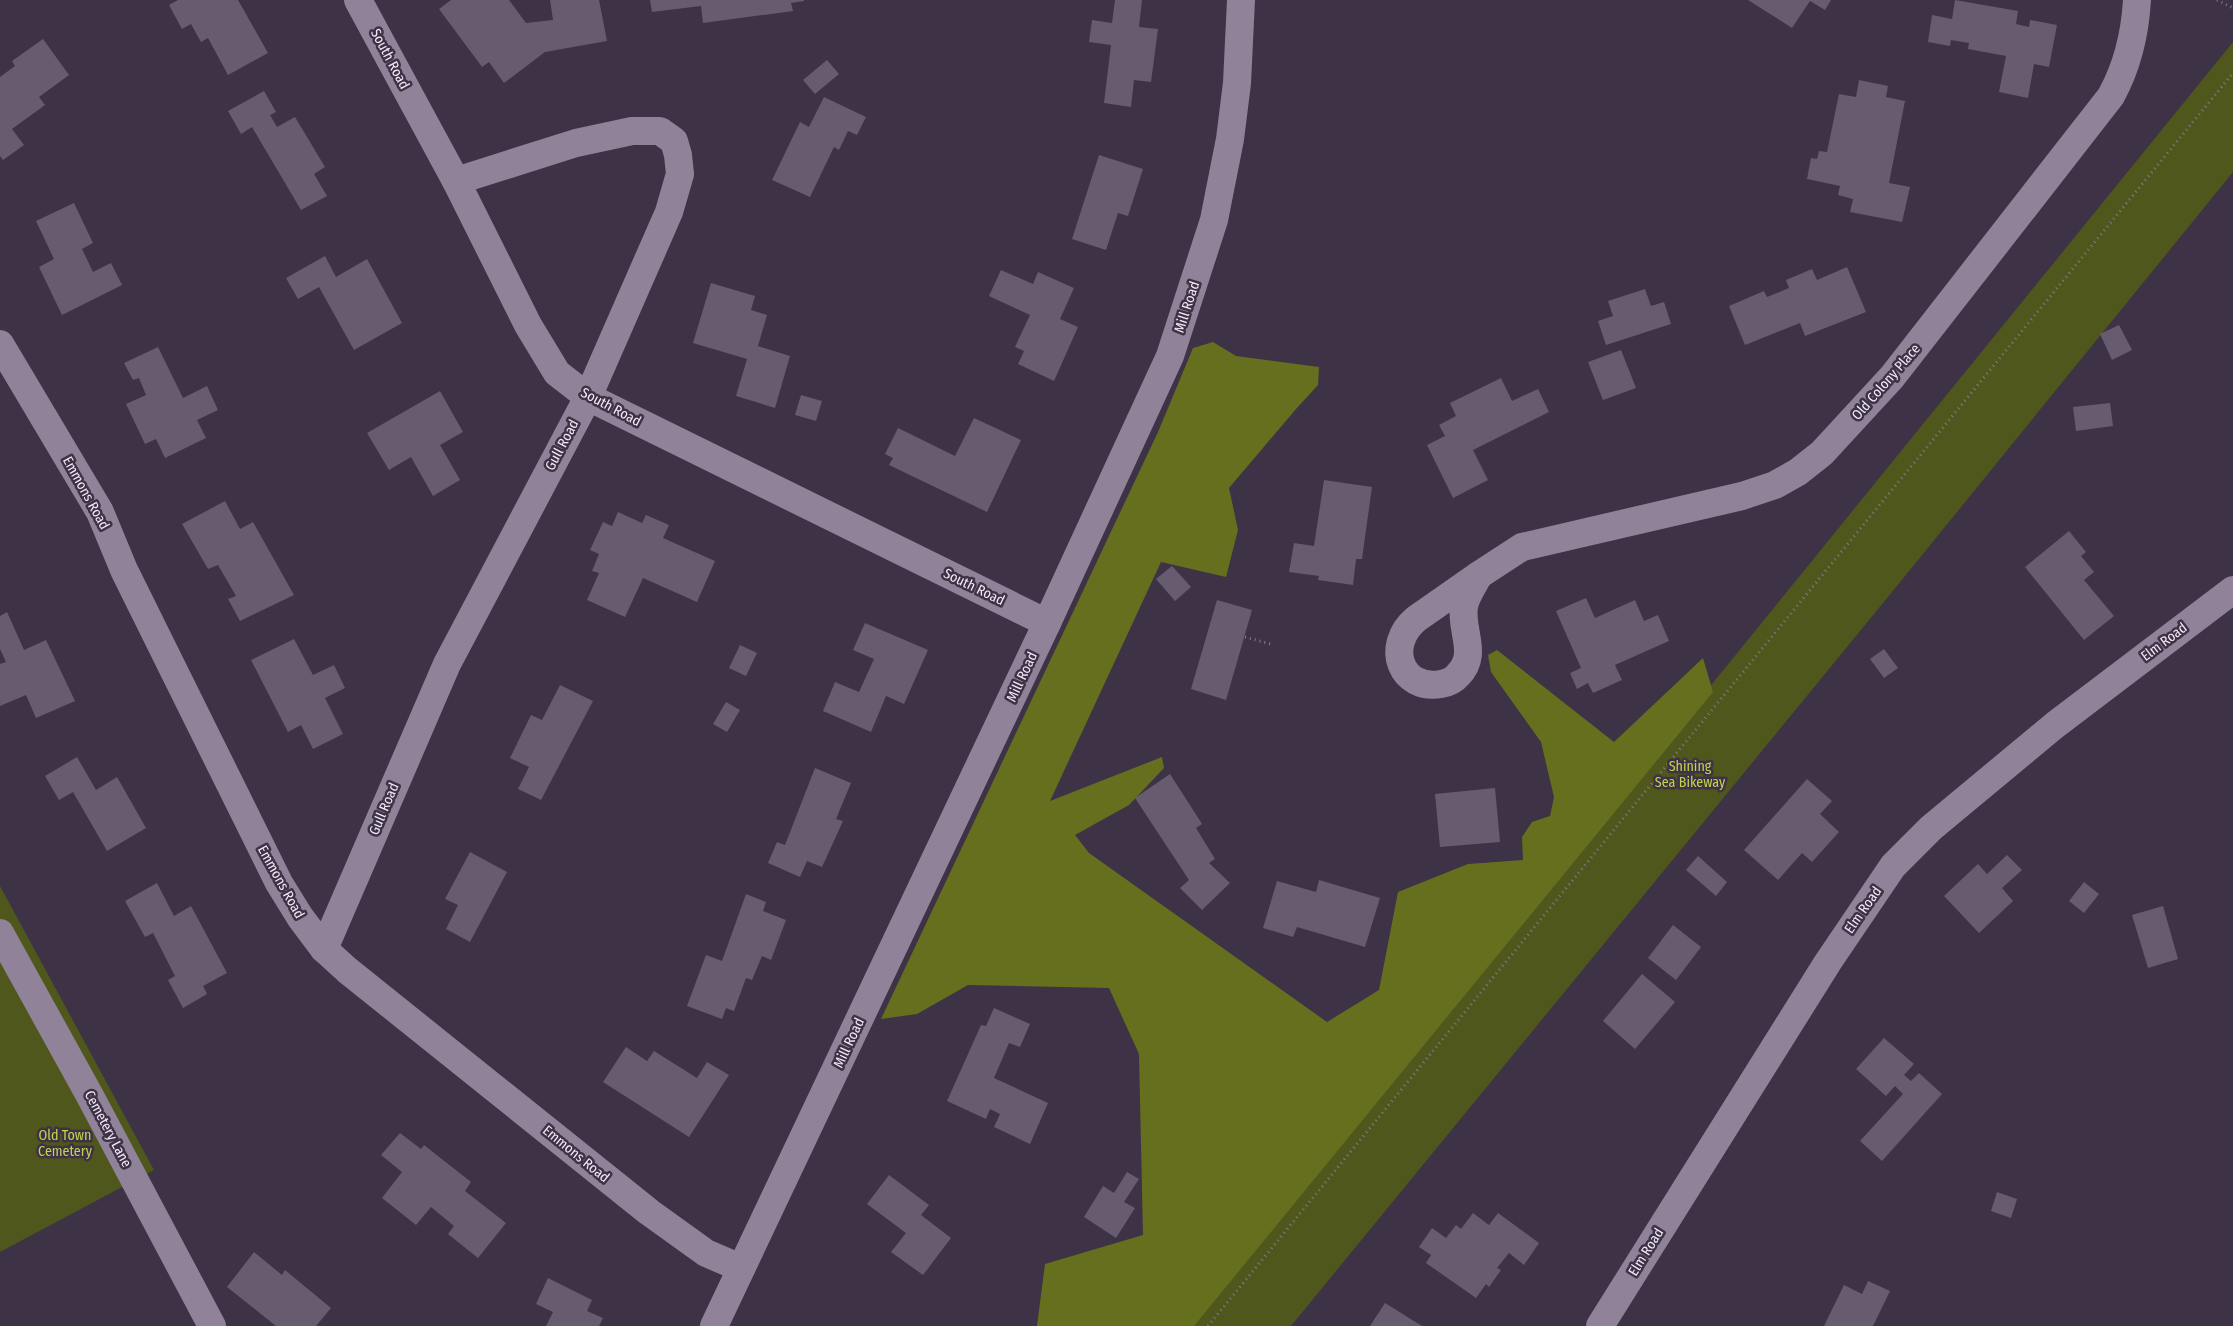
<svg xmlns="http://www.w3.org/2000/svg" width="2233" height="1326" viewBox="0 0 2233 1326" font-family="'Fira Sans Condensed',sans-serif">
<rect width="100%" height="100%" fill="#3e3246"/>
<g fill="#4f571c">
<path d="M 2233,42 L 2233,172 L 1901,581 L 1291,1326 L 1191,1326 Z"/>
<path d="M 0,886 L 154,1170 L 0,1252 Z"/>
</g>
<path fill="#656f1e" d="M 1213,342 L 1236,356 L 1319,367 L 1318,385 L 1296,409 L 1229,488 L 1238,530 L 1226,577 L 1161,562 L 1050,801 L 1162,757 L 1164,768 L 1129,805 L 1075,835 L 1089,853 L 1327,1022 L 1379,990 L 1398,892 L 1468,864 L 1523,860 L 1522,837 L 1532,822 L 1550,816 L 1554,797 L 1541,742 L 1491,672 L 1488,655 L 1497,650 L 1614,742 L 1703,658 L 1713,692 L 1194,1326 L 1037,1326 L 1045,1264 L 1143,1235 L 1139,1054 L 1109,988 L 968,985 L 917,1014 L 881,1019 L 1158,432 L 1193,348 Z"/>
<g fill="#675b70">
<path d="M 178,0 L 238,0 L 268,53 L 228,75 L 208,38 L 201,42 L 191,24 L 182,29 L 169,5 Z"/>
<path d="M 451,0 L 509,0 L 526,23 L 553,20 L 550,0 L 599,0 L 607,41 L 545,52 L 504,83 L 489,62 L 482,67 L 439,9 Z"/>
<path d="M 650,0 L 804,0 L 804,1 L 791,3 L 793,11 L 703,23 L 701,6 L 652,12 Z"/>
<path d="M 1115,0 L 1142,0 L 1139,27 L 1158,29 L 1151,82 L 1134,80 L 1131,107 L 1104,103 L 1111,45 L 1089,42 L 1092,20 L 1112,23 Z"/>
<path d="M 1748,0 L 1831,0 L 1825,10 L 1810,1 L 1792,28 Z"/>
<path d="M 1955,0 L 2018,11 L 2016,24 L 2029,27 L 2030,20 L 2057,25 L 2049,67 L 2034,64 L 2028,98 L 1999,92 L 2006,56 L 1968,49 L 1969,43 L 1951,40 L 1950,46 L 1928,42 L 1932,15 L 1952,19 Z"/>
<path d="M 43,39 L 69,75 L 39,97 L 45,105 L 12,129 L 24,145 L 3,160 L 0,156 L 0,77 L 15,66 L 12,61 Z"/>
<path d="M 827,60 L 839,74 L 815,94 L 803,80 Z"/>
<path d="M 1859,80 L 1888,86 L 1886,97 L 1905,101 L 1889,183 L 1910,187 L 1902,222 L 1850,212 L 1853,199 L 1838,195 L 1840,186 L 1807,179 L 1811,158 L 1817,159 L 1819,151 L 1827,152 L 1839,94 L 1856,97 Z"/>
<path d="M 264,91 L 276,112 L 270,115 L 277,127 L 295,117 L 325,167 L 314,174 L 327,196 L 301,210 L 252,127 L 241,134 L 228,111 Z"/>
<path d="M 824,97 L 866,117 L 857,135 L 848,131 L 839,150 L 834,147 L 810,197 L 772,180 L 800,122 L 809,127 Z"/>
<path d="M 1099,155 L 1143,169 L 1128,216 L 1118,213 L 1106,250 L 1072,239 Z"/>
<path d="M 74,203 L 93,243 L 82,249 L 93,272 L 111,263 L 122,285 L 62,315 L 39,267 L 54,259 L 36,221 Z"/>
<path d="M 325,256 L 336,277 L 367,259 L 402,323 L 354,350 L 319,287 L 298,299 L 286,278 Z"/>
<path d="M 1847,267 L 1866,312 L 1805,336 L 1800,323 L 1745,345 L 1729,306 L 1764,291 L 1767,297 L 1789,288 L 1786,280 L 1812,269 L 1817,280 Z"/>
<path d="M 1001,270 L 1033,284 L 1038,272 L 1074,288 L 1060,319 L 1078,327 L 1054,381 L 1018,364 L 1024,351 L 1015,347 L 1030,315 L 989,296 Z"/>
<path d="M 711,283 L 755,296 L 751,310 L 767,315 L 758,346 L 790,356 L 775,408 L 736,396 L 747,359 L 693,343 Z"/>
<path d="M 1645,289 L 1651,306 L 1664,302 L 1671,324 L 1606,345 L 1598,321 L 1613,316 L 1608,301 Z"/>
<path d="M 2119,325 L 2132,350 L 2112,360 L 2100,334 Z"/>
<path d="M 158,347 L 183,398 L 207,386 L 218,410 L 197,420 L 206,438 L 165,458 L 156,439 L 145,444 L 126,404 L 146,395 L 139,378 L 133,380 L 124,363 Z"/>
<path d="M 1621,350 L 1636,388 L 1603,400 L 1588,362 Z"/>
<path d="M 1501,378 L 1512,401 L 1538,389 L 1549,412 L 1473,450 L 1488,480 L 1453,498 L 1427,445 L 1445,436 L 1439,425 L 1456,416 L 1450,403 Z"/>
<path d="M 440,391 L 463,432 L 440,445 L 460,480 L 433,496 L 411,457 L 389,470 L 367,433 Z"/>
<path d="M 801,395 L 822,401 L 816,421 L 795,415 Z"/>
<path d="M 2110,403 L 2113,426 L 2076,431 L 2073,407 Z"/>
<path d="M 974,418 L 1021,440 L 987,512 L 889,465 L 893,458 L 885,454 L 898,428 L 955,456 Z"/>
<path d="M 1324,480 L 1372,487 L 1362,559 L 1356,559 L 1353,585 L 1318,580 L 1319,576 L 1289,572 L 1294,543 L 1314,546 Z"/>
<path d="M 225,501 L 240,529 L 253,522 L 294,595 L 240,621 L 228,599 L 236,596 L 218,565 L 208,569 L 182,524 Z"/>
<path d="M 618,512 L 642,523 L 646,515 L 669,525 L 663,538 L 715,561 L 697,602 L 643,578 L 625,617 L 587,600 L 599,573 L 592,571 L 599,554 L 590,550 L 603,522 L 612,526 Z"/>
<path d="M 2069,531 L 2086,552 L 2081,556 L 2094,572 L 2084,580 L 2114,616 L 2084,640 L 2025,567 Z"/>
<path d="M 1172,566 L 1191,587 L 1175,601 L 1156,579 Z"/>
<path d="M 1586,598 L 1595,618 L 1635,600 L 1644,621 L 1658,615 L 1669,641 L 1615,665 L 1622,680 L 1593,693 L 1588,683 L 1577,689 L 1570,673 L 1581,668 L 1556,611 Z"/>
<path d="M 1217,600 L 1252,610 L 1226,700 L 1191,689 Z"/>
<path d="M 7,612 L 24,650 L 46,640 L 75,701 L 36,718 L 26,695 L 0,706 L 0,664 L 6,662 L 0,649 L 0,616 Z"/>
<path d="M 865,623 L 928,650 L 904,704 L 886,696 L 871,732 L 823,711 L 835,682 L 859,692 L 874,659 L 853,650 Z"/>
<path d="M 294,639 L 313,675 L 334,665 L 345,688 L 325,698 L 343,734 L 313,749 L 301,725 L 288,732 L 251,660 Z"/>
<path d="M 740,645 L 757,653 L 746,676 L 729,668 Z"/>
<path d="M 1884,649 L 1898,668 L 1884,678 L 1870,659 Z"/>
<path d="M 560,685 L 593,701 L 541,800 L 518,789 L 529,767 L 510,758 L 531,715 L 542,720 Z"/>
<path d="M 726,702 L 740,710 L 727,732 L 713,724 Z"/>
<path d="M 77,757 L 96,790 L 117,777 L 146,828 L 107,851 L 73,792 L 59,800 L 45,776 Z"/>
<path d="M 815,768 L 851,783 L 836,819 L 843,821 L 822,867 L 807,861 L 800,877 L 768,863 L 777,842 L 785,845 Z"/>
<path d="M 1170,774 L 1202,824 L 1196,828 L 1215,859 L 1209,863 L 1230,883 L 1202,910 L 1180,888 L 1189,880 L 1135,798 Z"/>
<path d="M 1807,779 L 1832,801 L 1820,814 L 1839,832 L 1812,862 L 1802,853 L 1778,880 L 1744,850 Z"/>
<path d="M 1495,788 L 1500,842 L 1440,847 L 1435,794 Z"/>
<path d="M 470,852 L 507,872 L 470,942 L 446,929 L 458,905 L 445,899 Z"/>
<path d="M 2007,855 L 2022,870 L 2002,888 L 2013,901 L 1979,933 L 1944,896 L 1978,864 L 1987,874 Z"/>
<path d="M 1698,856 L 1727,882 L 1716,896 L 1686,870 Z"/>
<path d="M 1319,880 L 1380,898 L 1365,947 L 1297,927 L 1293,937 L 1263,928 L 1277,881 L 1316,892 Z"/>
<path d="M 2084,882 L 2099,894 L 2084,913 L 2069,901 Z"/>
<path d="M 157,883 L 174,916 L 191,906 L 227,973 L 203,986 L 207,994 L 183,1008 L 168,980 L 175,976 L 153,933 L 145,937 L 125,901 Z"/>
<path d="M 746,894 L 766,902 L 763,911 L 786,920 L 771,960 L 762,956 L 752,980 L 746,978 L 734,1011 L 726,1008 L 722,1019 L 687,1006 L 706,955 L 722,961 Z"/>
<path d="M 2163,906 L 2178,959 L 2148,968 L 2132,915 Z"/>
<path d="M 1673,925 L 1701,947 L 1676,980 L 1648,958 Z"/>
<path d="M 1642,974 L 1675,1002 L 1635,1049 L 1603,1021 Z"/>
<path d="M 994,1008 L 1030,1024 L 1020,1047 L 1009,1043 L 994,1078 L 1048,1103 L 1030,1144 L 994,1127 L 1000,1114 L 990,1109 L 986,1119 L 947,1101 L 981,1025 L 986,1026 Z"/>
<path d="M 1884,1038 L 1914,1064 L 1904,1075 L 1911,1081 L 1919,1073 L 1942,1094 L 1882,1161 L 1860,1141 L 1903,1094 L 1895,1086 L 1886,1096 L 1856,1069 Z"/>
<path d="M 626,1047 L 647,1061 L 654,1051 L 697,1078 L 707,1062 L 729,1075 L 689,1137 L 603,1082 Z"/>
<path d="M 400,1133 L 421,1149 L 424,1145 L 471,1182 L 465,1191 L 506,1223 L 478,1258 L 448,1234 L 454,1226 L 431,1207 L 416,1225 L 382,1198 L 402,1172 L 381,1155 Z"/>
<path d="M 1127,1172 L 1139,1179 L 1124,1202 L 1135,1208 L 1116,1238 L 1084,1217 L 1103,1186 L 1114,1193 Z"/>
<path d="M 889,1175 L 929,1205 L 921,1215 L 951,1238 L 923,1275 L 891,1252 L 906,1233 L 867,1204 Z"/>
<path d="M 1997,1192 L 2017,1199 L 2011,1218 L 1991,1211 Z"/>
<path d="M 1473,1213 L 1489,1225 L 1498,1213 L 1539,1243 L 1524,1265 L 1509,1253 L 1497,1268 L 1501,1270 L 1489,1287 L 1486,1284 L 1476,1298 L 1426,1263 L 1431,1255 L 1419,1247 L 1432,1228 L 1446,1238 L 1456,1225 L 1461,1229 Z"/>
<path d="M 254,1252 L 282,1275 L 285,1270 L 331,1308 L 316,1326 L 276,1326 L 227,1287 Z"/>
<path d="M 548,1278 L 592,1300 L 587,1311 L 603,1318 L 599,1326 L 546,1326 L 553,1312 L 536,1304 Z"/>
<path d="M 1868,1281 L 1890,1291 L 1873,1326 L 1824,1326 L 1844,1285 L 1862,1294 Z"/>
<path d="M 1385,1303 L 1422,1326 L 1370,1326 Z"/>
</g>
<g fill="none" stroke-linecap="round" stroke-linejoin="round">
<g stroke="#847a8a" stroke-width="3" stroke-dasharray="1 4" stroke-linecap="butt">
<path d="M 2217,0 L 2233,8"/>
<path d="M 1245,637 L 1274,645"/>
<path d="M 1208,1326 L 2233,73"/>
</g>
<g stroke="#908399" stroke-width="28">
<path d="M 358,0 L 456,181 L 528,325 L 557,373 L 588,397 L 1047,623"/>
<path d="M 0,344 L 100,512 L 124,570 L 279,883 L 300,917 L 324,949 L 347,970 L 649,1212 L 706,1253 L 741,1268"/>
<path d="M 1479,575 L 1522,547 L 1742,496 L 1775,485 L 1798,472 L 1822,453 L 1892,377 L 2111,96 C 2127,67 2135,34 2137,0"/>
<path d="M 1479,575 C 1474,584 1466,596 1464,606 C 1460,631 1479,654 1458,675 C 1454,680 1447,683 1441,684 C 1401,691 1384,646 1416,619 Z"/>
<path d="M 0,933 L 90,1096 L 212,1326"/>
<path d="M 324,949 L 447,664 L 588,397 L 669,212 L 680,174 L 678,155 L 674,141 L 660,131 L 632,131 L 576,143 L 456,181"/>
<path d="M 714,1326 L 1047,623 L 1170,356 L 1214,220 L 1230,139 L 1237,83 L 1241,0"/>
<path d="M 1600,1326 L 1828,962 L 1893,866 L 1931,828 L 2055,725 L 2233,590"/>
</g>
</g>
<g text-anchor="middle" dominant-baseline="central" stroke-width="5" stroke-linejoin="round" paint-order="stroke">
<g font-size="14" fill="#f2ebf7" stroke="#3e3246">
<text transform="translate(390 59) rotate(62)">South Road</text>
<text transform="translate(1187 307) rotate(-72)">Mill Road</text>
<text transform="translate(1886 382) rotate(-49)">Old Colony Place</text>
<text transform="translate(611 407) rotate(28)">South Road</text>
<text transform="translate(562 445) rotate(-62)">Gull Road</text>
<text transform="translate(86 493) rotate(61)">Emmons Road</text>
<text transform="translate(974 587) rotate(26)">South Road</text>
<text transform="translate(2164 642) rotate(-37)">Elm Road</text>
<text transform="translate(1022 677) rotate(-65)">Mill Road</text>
<text transform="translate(384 809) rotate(-67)">Gull Road</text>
<text transform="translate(281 882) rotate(61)">Emmons Road</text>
<text transform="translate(1863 910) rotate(-55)">Elm Road</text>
<text transform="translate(849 1043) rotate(-65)">Mill Road</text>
<text transform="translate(108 1129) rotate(62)">Cemetery Lane</text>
<text transform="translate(576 1154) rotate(39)">Emmons Road</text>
<text transform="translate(1646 1252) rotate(-58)">Elm Road</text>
</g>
<g font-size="14" fill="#c3d44c" stroke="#3e3246">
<text x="1690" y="766">Shining<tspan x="1690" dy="16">Sea Bikeway</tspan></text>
<text x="65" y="1135">Old Town<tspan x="65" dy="16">Cemetery</tspan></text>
</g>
</g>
</svg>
